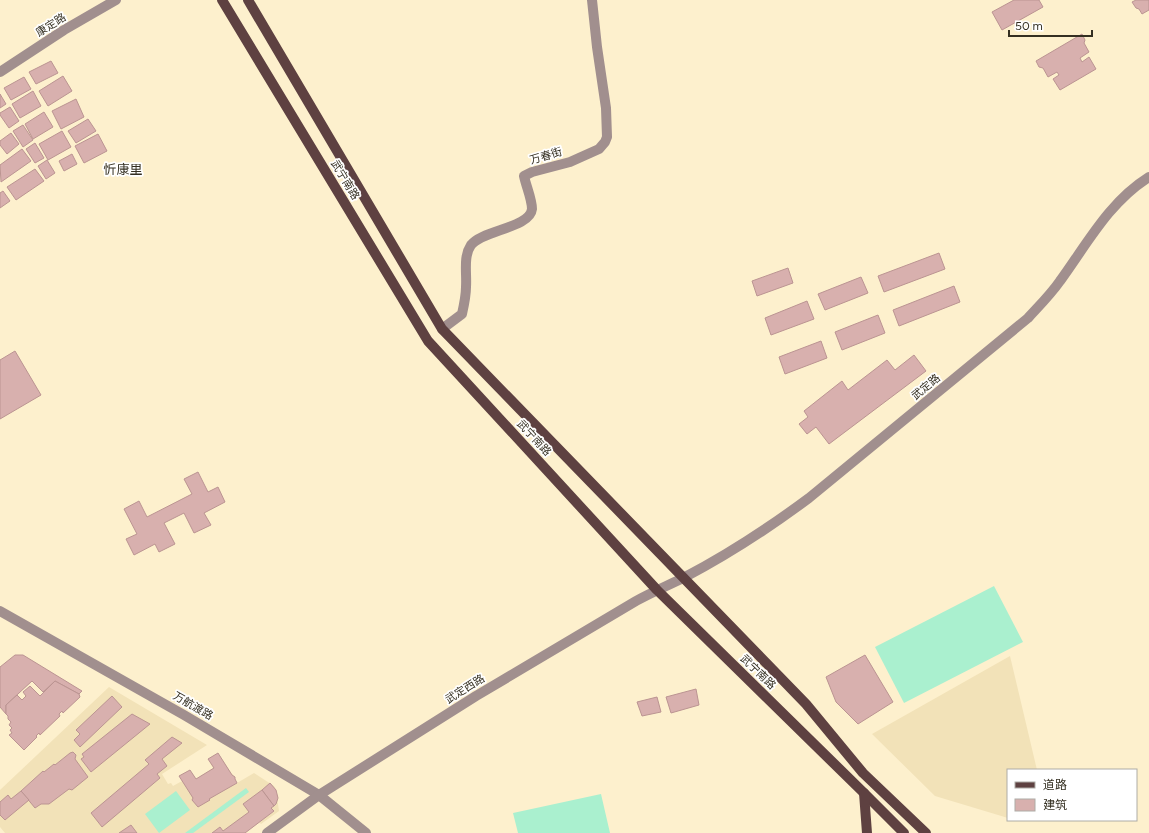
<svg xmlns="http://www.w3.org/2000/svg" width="1149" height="833" viewBox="0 0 1149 833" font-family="Figtree,'Noto Sans SC',sans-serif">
<rect width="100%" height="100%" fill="#fdf0cd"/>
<g fill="#f2e2b8">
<path d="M 1010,656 L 1037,770 L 1008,770 L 1008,818 L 935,796 L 872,734 Z"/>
<path d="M 109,687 L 207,745 L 162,774 L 168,784 L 171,783 L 173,786 L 182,781 L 179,776 L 190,770 L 196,779 L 213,768 L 208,759 L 218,753 L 232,774 L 235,777 L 235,779 L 237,783 L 254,773 L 274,786 L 276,790 L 279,811 L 261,824 L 259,822 L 245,833 L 5,833 L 0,827 L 0,790 Z"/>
</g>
<g fill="#aaf0cf">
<path d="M 994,586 L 1023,642 L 904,703 L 875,647 Z"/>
<path d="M 246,788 L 249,792 L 193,833 L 185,833 Z"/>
<path d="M 176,791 L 190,810 L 159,833 L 145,814 Z"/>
<path d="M 601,794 L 610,833 L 518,833 L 513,813 Z"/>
</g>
<g fill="#d8b0ae" stroke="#bb9492">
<path d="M 1014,0 L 1039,0 L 1043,7 L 1002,30 L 992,12 Z"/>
<path d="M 1136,0 L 1149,0 L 1149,10 L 1142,14 L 1139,9 L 1136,8 L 1132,2 Z"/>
<path d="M 1082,34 L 1085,40 L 1084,43 L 1089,52 L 1080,58 L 1082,62 L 1089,57 L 1096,69 L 1060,90 L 1053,79 L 1059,75 L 1057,72 L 1048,77 L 1043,68 L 1039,67 L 1036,61 Z"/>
<path d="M 51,61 L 58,73 L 36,84 L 29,72 Z"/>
<path d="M 63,76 L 72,91 L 48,106 L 39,91 Z"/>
<path d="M 24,77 L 31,89 L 11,100 L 4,88 Z"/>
<path d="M 33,91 L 41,106 L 20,118 L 12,104 Z"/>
<path d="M 0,94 L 6,104 L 0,108 Z"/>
<path d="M 76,99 L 84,117 L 61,129 L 52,111 Z"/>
<path d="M 10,107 L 19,121 L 9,128 L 0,115 L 0,113 Z"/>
<path d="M 44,112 L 53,127 L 33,139 L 25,124 Z"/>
<path d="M 88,119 L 96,131 L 76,143 L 68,131 Z"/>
<path d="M 23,125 L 33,140 L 23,147 L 13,131 Z"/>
<path d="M 62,131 L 71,147 L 48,160 L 39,144 Z"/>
<path d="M 11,133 L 19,144 L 7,154 L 0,145 L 0,141 Z"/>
<path d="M 98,134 L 107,151 L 84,163 L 75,146 Z"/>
<path d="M 35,143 L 44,158 L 35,163 L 26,149 Z"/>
<path d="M 22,149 L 31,161 L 1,182 L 0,165 Z"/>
<path d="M 72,154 L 77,164 L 64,171 L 59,161 Z"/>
<path d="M 47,160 L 55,173 L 46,179 L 38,166 Z"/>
<path d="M 35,169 L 44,181 L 16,200 L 7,187 Z"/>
<path d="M 3,191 L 10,201 L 0,208 L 0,193 Z"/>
<path d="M 939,253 L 945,269 L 884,292 L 878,276 Z"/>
<path d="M 788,268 L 793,283 L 757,296 L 752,281 Z"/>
<path d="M 861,277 L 868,293 L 825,310 L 818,294 Z"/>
<path d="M 954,286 L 960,302 L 899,326 L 893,310 Z"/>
<path d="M 807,301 L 814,319 L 771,335 L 765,318 Z"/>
<path d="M 878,315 L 885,333 L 842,350 L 835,332 Z"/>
<path d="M 821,341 L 827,358 L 785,374 L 779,357 Z"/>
<path d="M 15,351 L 41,395 L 0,419 L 0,360 Z"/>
<path d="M 914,355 L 926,371 L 829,444 L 816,427 L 807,434 L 799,424 L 808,417 L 804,411 L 842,381 L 848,390 L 887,360 L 895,370 Z"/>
<path d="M 198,472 L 208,492 L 218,487 L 225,502 L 204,513 L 211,525 L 194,533 L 184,513 L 164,523 L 175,544 L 159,552 L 155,544 L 134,555 L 126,539 L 137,534 L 124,509 L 139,501 L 147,517 L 192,494 L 184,479 Z"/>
<path d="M 15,655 L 23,655 L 82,691 L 79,694 L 55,681 L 43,692 L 32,681 L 6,705 L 6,714 L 0,707 L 0,667 Z"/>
<path d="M 865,655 L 893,702 L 858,724 L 836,702 L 826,677 Z"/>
<path d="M 55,681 L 79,694 L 80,697 L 63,713 L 62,711 L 59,714 L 60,716 L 40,735 L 39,733 L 36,736 L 37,737 L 24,750 L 9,735 L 12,733 L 10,730 L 12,728 L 9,725 L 11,722 L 8,719 L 8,716 L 6,714 L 6,705 L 17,695 L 22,700 L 26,696 L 23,692 L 30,686 L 40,696 Z"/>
<path d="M 696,689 L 699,705 L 671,713 L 666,697 Z"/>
<path d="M 112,696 L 122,707 L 80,747 L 74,740 L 80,734 L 76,730 Z"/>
<path d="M 657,697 L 661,712 L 642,716 L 637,702 Z"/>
<path d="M 132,714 L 150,724 L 91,772 L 81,759 L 84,757 L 82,754 Z"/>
<path d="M 172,737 L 182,743 L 162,759 L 167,766 L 157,774 L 160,778 L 102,827 L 91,813 L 149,764 L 145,760 Z"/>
<path d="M 73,752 L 76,755 L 75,759 L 88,777 L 72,790 L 69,789 L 49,804 L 41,804 L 35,808 L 21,791 L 43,771 L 44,772 L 54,764 L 55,765 L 70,753 Z"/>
<path d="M 218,753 L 232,775 L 235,777 L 235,779 L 237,783 L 209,799 L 210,800 L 198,807 L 192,800 L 193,798 L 179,776 L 190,770 L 196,779 L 214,768 L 208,759 Z"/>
<path d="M 270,783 L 276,790 L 278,798 L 276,804 L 274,806 L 262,790 Z"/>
<path d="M 262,790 L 274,806 L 271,808 L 274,811 L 245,833 L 212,833 L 220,827 L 223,831 L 249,812 L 243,804 Z"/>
<path d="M 21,791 L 29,800 L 5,820 L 0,815 L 0,802 L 8,795 L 11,799 Z"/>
<path d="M 131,825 L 137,833 L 119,833 Z"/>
</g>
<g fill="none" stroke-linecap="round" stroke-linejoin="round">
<g stroke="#a18f8e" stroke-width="10">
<path d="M 0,72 L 64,30 L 116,0"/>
<path d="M 442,329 L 462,314 C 464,305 466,296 466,287 C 467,273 463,257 471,245 C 482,230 530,228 532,209 C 532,199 526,186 524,176 L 532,172 L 570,162 L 599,149 L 605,142 L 607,137 L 606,108 L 597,47 L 592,0"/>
<path d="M 0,611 L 184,715 L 319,795 L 366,833"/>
<path d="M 267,833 L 319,795 L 476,696 L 636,601 C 652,592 669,585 685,577 C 729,554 770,527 809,498 L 1028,318 C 1039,306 1051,294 1060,281 C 1087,244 1109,202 1149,177"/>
</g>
<g stroke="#5e4141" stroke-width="10">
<path d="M 222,0 L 428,341 L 657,590 L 864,793 L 904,833"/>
<path d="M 248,0 L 442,329 L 806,704 L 863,773 L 926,833"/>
<path d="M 864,793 L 867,833"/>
</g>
</g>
<g text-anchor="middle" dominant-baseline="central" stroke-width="3.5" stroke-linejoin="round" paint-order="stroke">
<g font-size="11" fill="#342f21" stroke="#fff">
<text transform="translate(51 25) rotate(-32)">康定路</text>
<text transform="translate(546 156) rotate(-16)">万春街</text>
<text transform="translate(345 180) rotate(59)">武宁南路</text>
<text transform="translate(926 387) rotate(-40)">武定路</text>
<text transform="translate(534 438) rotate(47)">武宁南路</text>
<text transform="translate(758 672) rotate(44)">武宁南路</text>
<text transform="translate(465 689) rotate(-32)">武定西路</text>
<text transform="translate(193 706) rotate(30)">万航渡路</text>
</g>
<g font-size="13" fill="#342f21" stroke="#fff">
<text x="123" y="169">忻康里</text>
</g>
</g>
<rect x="1007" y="769" width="130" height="52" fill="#ffffff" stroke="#aeaca6"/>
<rect x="1015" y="782" width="20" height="6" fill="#5e4141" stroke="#aeaca6"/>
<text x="1043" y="789" font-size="12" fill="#342f21">道路</text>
<rect x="1015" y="799" width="20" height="12" fill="#d8b0ae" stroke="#aeaca6"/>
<text x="1043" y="809" font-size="12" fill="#342f21">建筑</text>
<path d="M1009 30v6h83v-6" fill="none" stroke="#342f21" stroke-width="2"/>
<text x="1015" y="30" font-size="12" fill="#342f21" stroke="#ffffff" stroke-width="3" paint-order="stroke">50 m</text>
</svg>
